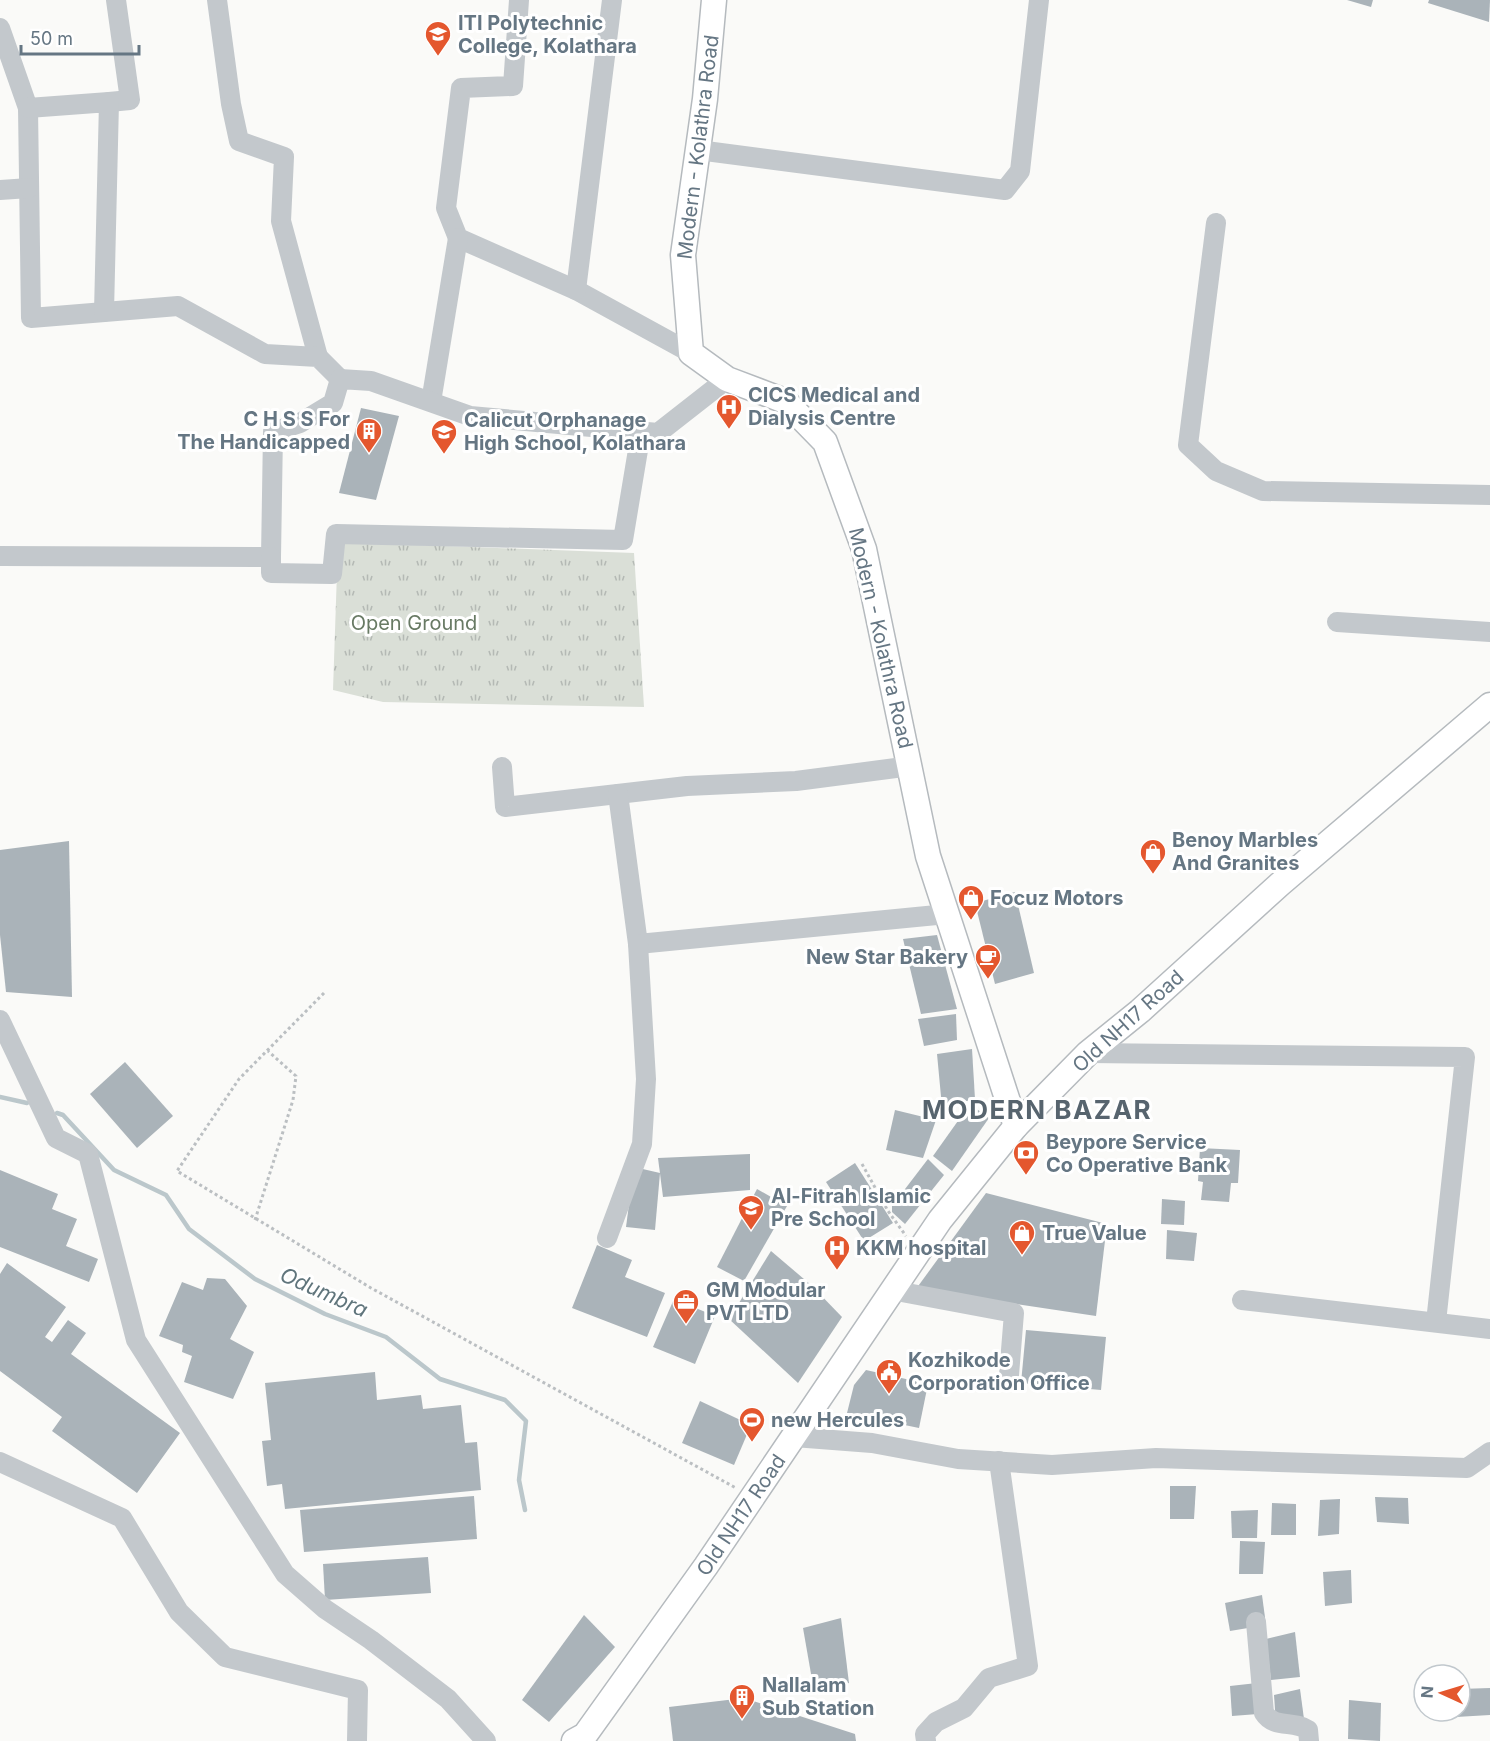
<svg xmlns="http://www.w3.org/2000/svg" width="1490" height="1741" viewBox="0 0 1490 1741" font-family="Inter,sans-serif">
<defs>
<pattern id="park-tufts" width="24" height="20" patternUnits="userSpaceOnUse" patternTransform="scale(1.5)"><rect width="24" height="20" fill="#dadfd7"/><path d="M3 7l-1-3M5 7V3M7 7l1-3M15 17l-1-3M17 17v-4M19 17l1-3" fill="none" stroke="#b4b9b4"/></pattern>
</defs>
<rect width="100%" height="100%" fill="#fafaf8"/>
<path fill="url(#park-tufts)" d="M 338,542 L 634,553 L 644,707 L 383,702 L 333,690 Z"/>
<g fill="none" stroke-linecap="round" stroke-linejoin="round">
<g stroke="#bbc7cb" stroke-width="4.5">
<path d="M 0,1097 L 27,1103"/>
<path d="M 57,1113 L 63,1115 L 114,1170 L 166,1195 L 189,1229 L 255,1279 L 325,1314 L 386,1337 L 440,1379 L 505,1400 L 526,1421 L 519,1480 L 525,1510"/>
</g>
</g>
<g fill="#aab3b9">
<path d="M 1347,0 L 1373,0 L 1371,7 Z"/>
<path d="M 1429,0 L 1490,0 L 1489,22 L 1428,3 Z"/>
<path d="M 361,408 L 399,416 L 376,500 L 339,493 Z"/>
<path d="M 69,841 L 72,997 L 6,992 L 0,935 L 0,850 Z"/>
<path d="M 1015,892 L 1034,973 L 995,984 L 975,903 Z"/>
<path d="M 937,935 L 957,1009 L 921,1014 L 903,939 Z"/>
<path d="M 956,1014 L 957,1040 L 924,1046 L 918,1019 Z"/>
<path d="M 972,1049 L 975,1099 L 942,1107 L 937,1054 Z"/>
<path d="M 125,1062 L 173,1116 L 137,1148 L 90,1094 Z"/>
<path d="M 970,1104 L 989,1118 L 952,1171 L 933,1156 Z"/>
<path d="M 895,1110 L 936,1120 L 923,1158 L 886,1150 Z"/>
<path d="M 1200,1148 L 1240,1150 L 1238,1183 L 1231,1183 L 1229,1202 L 1201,1200 L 1203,1182 L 1198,1181 Z"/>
<path d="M 750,1154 L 750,1190 L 663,1197 L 658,1158 Z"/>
<path d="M 928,1159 L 944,1175 L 905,1224 L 892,1212 L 892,1206 Z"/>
<path d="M 855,1163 L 893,1223 L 864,1241 L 826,1182 Z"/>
<path d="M 634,1167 L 660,1173 L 655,1230 L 626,1227 Z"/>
<path d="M 0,1170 L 58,1194 L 52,1209 L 77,1219 L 66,1246 L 98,1259 L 89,1282 L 0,1247 Z"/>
<path d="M 757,1189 L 787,1206 L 744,1281 L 717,1267 Z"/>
<path d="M 986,1193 L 1107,1224 L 1096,1316 L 916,1289 Z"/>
<path d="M 1162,1199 L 1185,1201 L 1184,1225 L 1161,1224 Z"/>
<path d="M 1167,1230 L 1197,1233 L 1194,1261 L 1166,1259 Z"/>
<path d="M 597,1245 L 632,1260 L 625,1277 L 665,1293 L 647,1337 L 572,1308 Z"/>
<path d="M 771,1251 L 811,1285 L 842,1317 L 798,1383 L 729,1319 Z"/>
<path d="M 7,1263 L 66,1307 L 45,1337 L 52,1342 L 68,1320 L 86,1333 L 71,1354 L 180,1433 L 137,1493 L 52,1431 L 62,1417 L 0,1371 L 0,1274 Z"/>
<path d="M 207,1278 L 225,1279 L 247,1306 L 230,1339 L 254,1352 L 233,1399 L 184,1382 L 192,1356 L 182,1352 L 183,1345 L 159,1336 L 182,1282 L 203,1290 Z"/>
<path d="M 674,1299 L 715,1316 L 695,1364 L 653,1347 Z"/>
<path d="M 1026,1330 L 1106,1337 L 1101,1390 L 1021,1383 Z"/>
<path d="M 866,1370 L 928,1384 L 919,1428 L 847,1413 L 854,1385 Z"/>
<path d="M 375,1372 L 377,1400 L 421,1395 L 423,1409 L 461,1405 L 465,1443 L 477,1442 L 481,1490 L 285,1509 L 282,1484 L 267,1486 L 262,1441 L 271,1440 L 265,1383 Z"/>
<path d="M 700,1401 L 751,1425 L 734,1465 L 682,1443 Z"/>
<path d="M 1170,1486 L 1196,1486 L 1194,1519 L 1170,1519 Z"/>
<path d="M 474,1496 L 477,1539 L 304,1552 L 300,1510 Z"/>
<path d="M 1375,1497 L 1408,1498 L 1409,1524 L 1377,1522 Z"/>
<path d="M 1340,1499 L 1339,1534 L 1318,1536 L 1320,1500 Z"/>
<path d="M 1272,1503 L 1296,1504 L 1296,1535 L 1271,1535 Z"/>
<path d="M 1258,1510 L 1257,1538 L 1232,1538 L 1231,1511 Z"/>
<path d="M 1240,1541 L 1265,1542 L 1263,1574 L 1239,1574 Z"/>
<path d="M 428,1557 L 431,1593 L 325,1600 L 323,1564 Z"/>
<path d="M 1351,1570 L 1352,1603 L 1325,1606 L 1323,1572 Z"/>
<path d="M 1262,1595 L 1266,1625 L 1230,1631 L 1225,1603 Z"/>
<path d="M 584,1615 L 615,1647 L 549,1722 L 522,1700 Z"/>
<path d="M 841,1618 L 849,1683 L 814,1691 L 803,1628 Z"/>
<path d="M 1295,1632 L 1300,1677 L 1271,1680 L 1266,1639 Z"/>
<path d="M 1257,1683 L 1258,1714 L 1232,1716 L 1230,1686 Z"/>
<path d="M 1490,1688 L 1490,1715 L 1456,1717 L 1456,1711 L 1460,1711 L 1460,1689 Z"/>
<path d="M 1300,1689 L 1304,1719 L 1276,1724 L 1274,1695 Z"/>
<path d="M 744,1698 L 855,1734 L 856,1741 L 673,1741 L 669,1707 Z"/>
<path d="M 1349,1700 L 1381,1703 L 1380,1741 L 1348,1739 Z"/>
</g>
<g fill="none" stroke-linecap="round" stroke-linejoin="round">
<g stroke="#b5babe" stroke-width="27">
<g id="major">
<path d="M 714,0 L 705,99 L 683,255 L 691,353 L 727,379 L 785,401 L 825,442 L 864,549 L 928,856 L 1016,1126"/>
<path d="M 574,1741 L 585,1735 L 706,1566 L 940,1220 L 1016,1126 L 1088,1053 L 1140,1011 L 1280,884 L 1490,705"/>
</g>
</g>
<g stroke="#bbbfc2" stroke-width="3" stroke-dasharray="3 3" stroke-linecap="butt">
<path d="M 324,993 L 239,1079 L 177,1171 L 371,1288 L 736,1488"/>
<path d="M 862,1164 L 888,1211 L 906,1236"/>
<path d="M 255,1220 L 293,1100 L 296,1076 L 268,1051"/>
</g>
<g stroke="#c3c8cc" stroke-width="20">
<path d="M 217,0 L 231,104 L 239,141 L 284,157 L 281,221 L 318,357"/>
<path d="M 519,0 L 513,86 L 461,88 L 446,208 L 458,238 L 576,290 L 691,353"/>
<path d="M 0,28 L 28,108 L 31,318 L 178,306 L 265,354 L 318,357 L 340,379"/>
<path d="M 109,102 L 130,100 L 116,0"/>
<path d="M 28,108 L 109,102 L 104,312"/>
<path d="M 698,150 L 1005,190 L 1020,171 L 1039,0"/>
<path d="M 0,190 L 29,188"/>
<path d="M 1216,223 L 1188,445 L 1216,471 L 1263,491 L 1490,495"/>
<path d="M 576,290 L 612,0"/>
<path d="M 431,402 L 458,238"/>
<path d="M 0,556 L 271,557 L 273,432 L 300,423 L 333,403 L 340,379 L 371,381 L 470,416 L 658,433 L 727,379"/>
<path d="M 271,557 L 271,573 L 332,574 L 336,534 L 623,540 L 641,432"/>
<path d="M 1337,622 L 1490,632"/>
<path d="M 502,767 L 505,807 L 687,786 L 796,781 L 911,766"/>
<path d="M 618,794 L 638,944 L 947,914"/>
<path d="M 0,1020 L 56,1138 L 88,1154 L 136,1340 L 285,1574 L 325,1609 L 371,1640 L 448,1699 L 486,1741"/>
<path d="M 1088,1053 L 1465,1057 L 1436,1322"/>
<path d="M 607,1238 L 642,1144 L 646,1079 L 638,944"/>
<path d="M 891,1290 L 1014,1313 L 1009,1375"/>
<path d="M 1242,1300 L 1490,1329"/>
<path d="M 794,1437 L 872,1443 L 958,1459 L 1052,1465 L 1156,1458 L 1467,1468 L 1490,1452"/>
<path d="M 0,1462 L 122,1518 L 179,1612 L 225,1657 L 358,1690 L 357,1741"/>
<path d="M 1256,1622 L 1264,1713 C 1274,1729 1294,1720 1308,1730 L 1309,1741"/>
<path d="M 926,1741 L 925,1734 L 936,1722 L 964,1708 L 989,1678 L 1028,1666 L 999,1461"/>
</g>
<use href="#major" stroke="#fff" stroke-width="24"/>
</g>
<defs>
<g id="university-pin" transform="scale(1.35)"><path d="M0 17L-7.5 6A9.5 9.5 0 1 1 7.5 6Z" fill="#e4572e" stroke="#fff"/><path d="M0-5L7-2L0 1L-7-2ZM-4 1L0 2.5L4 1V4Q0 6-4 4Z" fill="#fff"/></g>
<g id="hospital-pin" transform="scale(1.35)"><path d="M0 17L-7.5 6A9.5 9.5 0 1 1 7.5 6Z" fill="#e4572e" stroke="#fff"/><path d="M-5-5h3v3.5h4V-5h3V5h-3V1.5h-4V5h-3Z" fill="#fff"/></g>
<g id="building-pin" transform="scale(1.35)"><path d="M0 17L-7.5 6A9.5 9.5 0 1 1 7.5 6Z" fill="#e4572e" stroke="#fff"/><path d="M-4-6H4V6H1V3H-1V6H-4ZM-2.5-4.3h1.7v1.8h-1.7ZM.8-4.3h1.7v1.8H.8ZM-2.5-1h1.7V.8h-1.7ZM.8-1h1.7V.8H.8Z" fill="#fff"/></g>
<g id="school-pin" transform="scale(1.35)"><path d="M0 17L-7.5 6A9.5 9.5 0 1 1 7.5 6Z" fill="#e4572e" stroke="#fff"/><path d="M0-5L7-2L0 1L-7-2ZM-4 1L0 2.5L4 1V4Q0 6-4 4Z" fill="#fff"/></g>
<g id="shop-pin" transform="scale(1.35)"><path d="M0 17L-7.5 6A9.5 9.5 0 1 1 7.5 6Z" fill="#e4572e" stroke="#fff"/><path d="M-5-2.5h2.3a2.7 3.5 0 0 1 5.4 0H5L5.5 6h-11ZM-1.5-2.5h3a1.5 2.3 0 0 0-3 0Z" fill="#fff"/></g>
<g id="cafe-pin" transform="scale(1.35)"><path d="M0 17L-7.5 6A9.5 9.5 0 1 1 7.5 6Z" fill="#e4572e" stroke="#fff"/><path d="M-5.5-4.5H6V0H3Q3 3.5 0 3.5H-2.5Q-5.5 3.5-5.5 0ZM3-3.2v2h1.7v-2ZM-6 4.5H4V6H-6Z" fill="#fff"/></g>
<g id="bank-pin" transform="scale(1.35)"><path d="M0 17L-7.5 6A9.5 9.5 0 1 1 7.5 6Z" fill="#e4572e" stroke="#fff"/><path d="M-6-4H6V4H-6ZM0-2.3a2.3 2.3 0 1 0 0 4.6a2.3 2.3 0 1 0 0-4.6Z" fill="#fff"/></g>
<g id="office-pin" transform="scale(1.35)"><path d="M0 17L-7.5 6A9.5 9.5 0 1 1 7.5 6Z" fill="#e4572e" stroke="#fff"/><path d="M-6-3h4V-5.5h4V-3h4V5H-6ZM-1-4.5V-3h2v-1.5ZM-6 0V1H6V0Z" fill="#fff"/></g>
<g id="civic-pin" transform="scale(1.35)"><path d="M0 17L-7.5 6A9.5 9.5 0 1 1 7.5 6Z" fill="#e4572e" stroke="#fff"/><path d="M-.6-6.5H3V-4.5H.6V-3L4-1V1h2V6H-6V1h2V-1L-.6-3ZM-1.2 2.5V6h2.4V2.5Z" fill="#fff"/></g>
<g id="stadium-pin" transform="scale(1.35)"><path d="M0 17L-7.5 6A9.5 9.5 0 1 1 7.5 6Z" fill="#e4572e" stroke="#fff"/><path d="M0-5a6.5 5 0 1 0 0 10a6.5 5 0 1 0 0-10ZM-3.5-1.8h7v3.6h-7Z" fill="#fff"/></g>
</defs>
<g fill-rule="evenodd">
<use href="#university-pin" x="438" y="34"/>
<use href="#hospital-pin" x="729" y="407"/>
<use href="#building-pin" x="369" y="431"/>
<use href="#school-pin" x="444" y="432"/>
<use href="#shop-pin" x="1153" y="852"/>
<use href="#shop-pin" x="971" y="898"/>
<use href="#cafe-pin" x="988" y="957"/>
<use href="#bank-pin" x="1026" y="1153"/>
<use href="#school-pin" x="751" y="1208"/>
<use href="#shop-pin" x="1022" y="1233"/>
<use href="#hospital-pin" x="837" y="1248"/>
<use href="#office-pin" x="686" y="1302"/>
<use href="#civic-pin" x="889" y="1372"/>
<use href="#stadium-pin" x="752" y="1420"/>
<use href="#building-pin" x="742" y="1697"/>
</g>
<g text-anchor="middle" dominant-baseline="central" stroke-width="6" stroke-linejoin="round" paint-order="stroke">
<g font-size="20" font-weight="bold" fill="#657683" stroke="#fff" text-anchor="start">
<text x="458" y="23">ITI Polytechnic<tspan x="458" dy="23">College, Kolathara</tspan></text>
<text x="748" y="395">CICS Medical and<tspan x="748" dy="23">Dialysis Centre</tspan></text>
<text x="350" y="419" text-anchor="end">C H S S For<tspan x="350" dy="23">The Handicapped</tspan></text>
<text x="464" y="420">Calicut Orphanage<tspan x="464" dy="23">High School, Kolathara</tspan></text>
<text x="1172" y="840">Benoy Marbles<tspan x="1172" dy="23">And Granites</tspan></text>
<text x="990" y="898">Focuz Motors</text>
<text x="968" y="957" text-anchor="end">New Star Bakery</text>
<text x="1046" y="1142">Beypore Service<tspan x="1046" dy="23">Co Operative Bank</tspan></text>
<text x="771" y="1196">Al-Fitrah Islamic<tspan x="771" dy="23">Pre School</tspan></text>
<text x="1042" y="1233">True Value</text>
<text x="856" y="1248">KKM hospital</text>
<text x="706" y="1290">GM Modular<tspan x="706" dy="23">PVT LTD</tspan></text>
<text x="908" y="1360">Kozhikode<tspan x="908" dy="23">Corporation Office</tspan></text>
<text x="771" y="1420">new Hercules</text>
<text x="762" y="1685">Nallalam<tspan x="762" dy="23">Sub Station</tspan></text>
</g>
<g font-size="20" fill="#657683" stroke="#fff">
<text transform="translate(698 147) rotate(-83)">Modern - Kolathra Road</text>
<text transform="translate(881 638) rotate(77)">Modern - Kolathra Road</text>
<text transform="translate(1128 1021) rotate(-42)">Old NH17 Road</text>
<text transform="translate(741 1515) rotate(-56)">Old NH17 Road</text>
</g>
<g font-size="20" fill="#687a64" stroke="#fff">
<text x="414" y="623">Open Ground</text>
</g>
<g font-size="21" font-style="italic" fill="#60757c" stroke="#fff">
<text transform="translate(324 1292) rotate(24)">Odumbra</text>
</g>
<g font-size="26" font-weight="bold" letter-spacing="1.5" fill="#57646e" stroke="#fff">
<text x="1037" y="1109">MODERN BAZAR</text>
</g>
</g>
<g transform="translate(1442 1693) rotate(274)"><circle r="28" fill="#ffffff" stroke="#c1c8cd" stroke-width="1.5"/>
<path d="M0-4.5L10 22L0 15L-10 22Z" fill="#e4572e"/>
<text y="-9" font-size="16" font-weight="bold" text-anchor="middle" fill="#657683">N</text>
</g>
<path d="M21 45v9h118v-9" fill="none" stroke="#657683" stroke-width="3"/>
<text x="30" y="45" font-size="18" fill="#657683" stroke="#ffffff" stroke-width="4.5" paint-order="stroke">50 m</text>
</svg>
